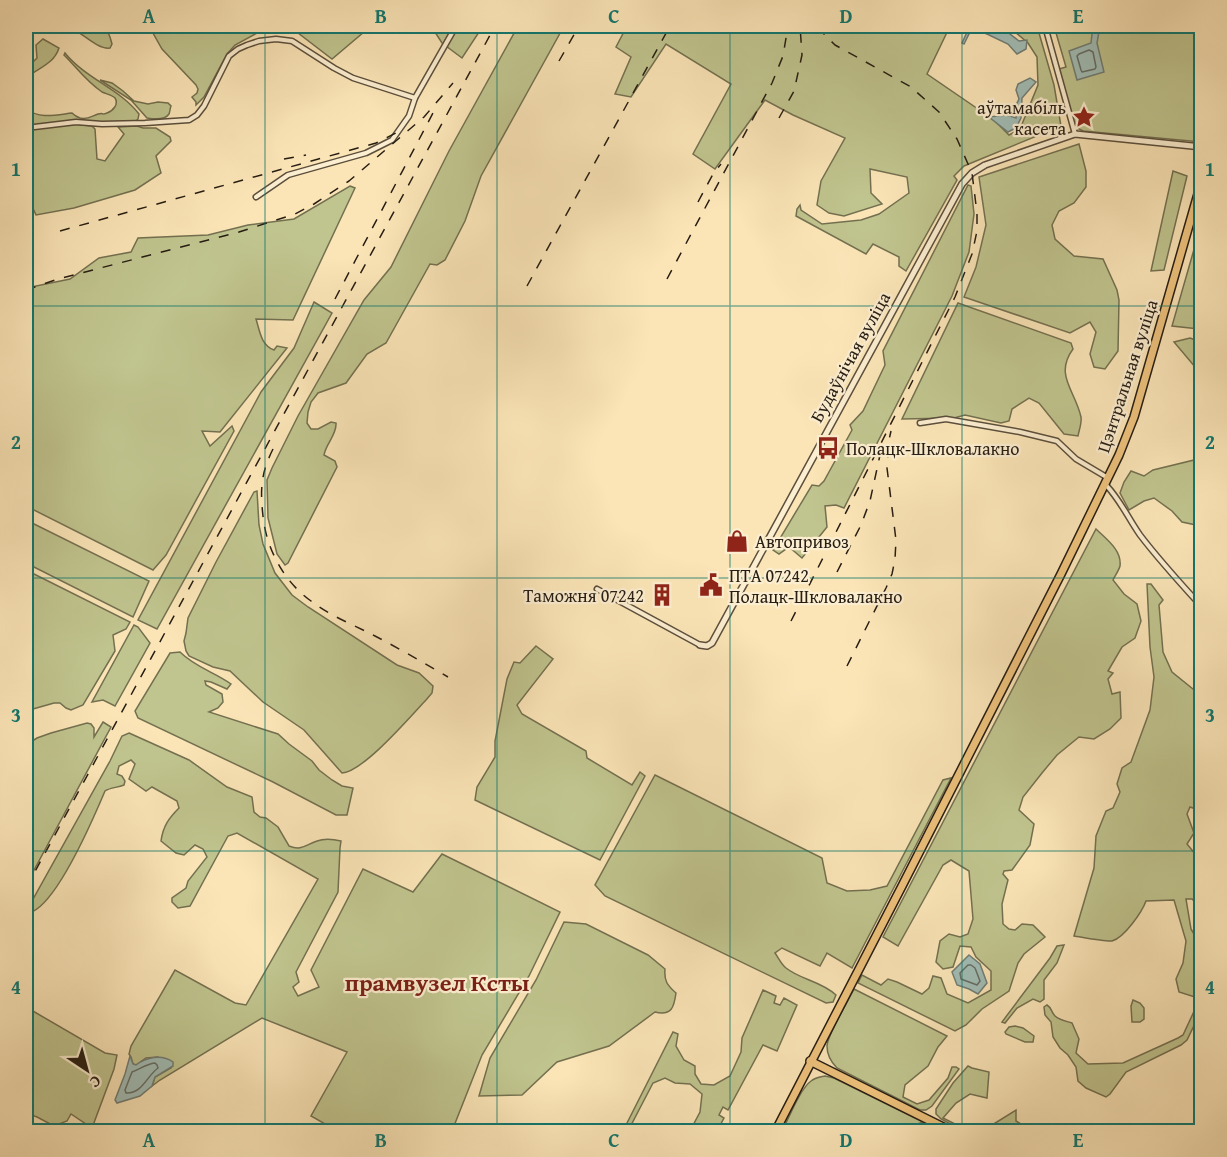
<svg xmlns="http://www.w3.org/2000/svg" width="1227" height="1157" viewBox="0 0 1227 1157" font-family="'Gentium Book Plus',serif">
<rect width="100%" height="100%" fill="#fbe5b7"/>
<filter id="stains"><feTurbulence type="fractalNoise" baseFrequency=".00333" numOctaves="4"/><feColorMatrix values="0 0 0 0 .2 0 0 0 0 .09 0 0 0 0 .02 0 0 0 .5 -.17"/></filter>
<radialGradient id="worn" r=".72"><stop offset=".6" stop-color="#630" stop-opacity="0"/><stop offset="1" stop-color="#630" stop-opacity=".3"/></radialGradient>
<g fill="#c0c48e" stroke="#737050" stroke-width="1.5">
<path d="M 67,26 L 105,26 L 110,37 L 112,44 L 110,48 C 97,50 81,31 67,26 Z"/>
<path d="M 149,26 L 371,26 L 332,59 L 298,33 L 257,33 L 235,45 L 227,54 L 204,97 L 196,105 L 196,102 L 192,97 L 197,93 L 198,89 L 196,85 L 162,49 Z"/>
<path d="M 431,26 L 483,26 L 462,58 L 442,43 Z"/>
<path d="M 518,26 L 564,26 L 481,176 L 465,221 L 445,260 L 437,265 L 430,264 L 386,343 L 367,354 L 346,383 L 318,393 L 311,402 L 308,412 L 307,423 L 311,429 L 318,429 L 331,422 L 336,423 C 337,435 326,443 324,455 L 335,461 L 337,467 L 288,563 L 285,565 L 277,554 L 268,518 L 267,480 L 272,468 L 298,416 L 364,300 L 391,267 L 449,151 Z"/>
<path d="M 627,26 L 950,26 L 927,74 L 994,120 L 1009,135 L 1020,129 L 1038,85 L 1037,57 L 1028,43 L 1008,26 L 1037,26 L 1054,85 L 1061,126 L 964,166 L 954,176 L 957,180 L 906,271 L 899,266 L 899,257 L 873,244 L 866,254 L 796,216 L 797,209 L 800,205 L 801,210 L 822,224 L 861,220 L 879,214 L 909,193 L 907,177 L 870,169 L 871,193 L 882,204 L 844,216 L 829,213 L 817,205 L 821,181 L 845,138 L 793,115 L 765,100 L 715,169 L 693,154 L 731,84 L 666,44 L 631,97 L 615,94 L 631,57 L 616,47 Z"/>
<path d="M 1054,26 L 1201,26 L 1201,142 L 1083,131 L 1075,127 L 1059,69 L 1066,67 Z"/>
<path d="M 43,39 L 59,48 C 54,64 38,68 26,78 L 26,67 L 27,68 L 37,58 L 36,45 Z"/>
<path d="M 65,53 C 86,79 120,89 139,114 L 138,119 L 135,122 L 102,122 L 76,120 L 26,126 L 26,109 C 40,119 55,115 72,113 C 74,115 77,117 80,118 C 87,120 92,116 98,114 C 106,112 100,116 107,113 C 113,111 119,104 115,98 C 112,95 106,94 102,92 C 87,82 77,68 64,55 Z"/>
<path d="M 100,80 L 112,83 L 123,91 L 134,101 L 148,104 L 158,102 L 168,103 L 171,106 C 170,108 170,112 169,114 C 165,120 153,119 147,118 L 131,100 Z"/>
<path d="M 76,124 L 92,126 L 95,129 L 97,159 L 105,161 L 124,134 L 118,127 L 137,126 L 143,128 L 156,128 L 170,137 L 171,141 L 156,156 L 161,173 L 135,190 L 74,208 L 36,215 L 26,193 L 26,130 Z"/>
<path d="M 1079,144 L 1086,171 L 1086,187 L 1074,203 L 1059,211 L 1052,225 L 1055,239 L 1074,256 L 1103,259 L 1117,290 L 1119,300 L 1118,351 L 1105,369 L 1094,367 L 1090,354 L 1096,332 L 1090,322 L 1070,333 L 964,297 L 976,267 L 986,225 L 979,177 Z"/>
<path d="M 1173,171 L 1187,176 L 1164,270 L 1151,271 Z"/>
<path d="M 968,185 L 971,186 L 974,214 L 969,252 L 952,296 L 844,508 L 836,505 L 825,506 L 827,527 L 802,558 L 789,547 L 779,554 L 773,550 L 812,485 L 819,486 L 824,481 L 852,430 L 850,425 L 863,411 L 885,365 L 883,351 Z"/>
<path d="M 350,186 L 355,188 L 293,320 L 256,319 C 260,332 261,345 274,350 L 277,346 L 287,348 L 220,432 L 202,431 L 210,446 L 232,426 L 234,431 L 166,555 L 153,570 L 26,506 L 26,288 L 70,279 L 99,258 L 131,252 L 138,238 L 208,235 L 248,225 L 294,219 Z"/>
<path d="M 1201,225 L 1201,295 L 1197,301 L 1201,303 L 1201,322 L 1199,329 L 1172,326 Z"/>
<path d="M 314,302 L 332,313 L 157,629 L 138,620 L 261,392 L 294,348 Z"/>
<path d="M 958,303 L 1071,343 L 1073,349 C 1054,375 1075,390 1081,417 C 1082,423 1079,430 1078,436 L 1064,434 L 1039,403 L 1029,398 L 1012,409 L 1009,421 L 1001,423 L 965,415 L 954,418 L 902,419 Z"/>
<path d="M 1190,338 L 1201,342 L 1201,374 L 1174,342 Z"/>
<path d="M 1201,455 L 1201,526 L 1182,522 L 1172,511 L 1154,498 L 1144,501 L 1129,510 L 1120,493 L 1124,482 L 1131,471 L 1144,476 L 1153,470 L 1198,459 Z"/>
<path d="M 257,491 L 259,525 L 263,544 L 275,573 L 292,595 L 308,607 L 397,665 L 419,673 L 433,686 L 432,693 L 426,700 C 410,717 363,772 342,773 L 304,730 L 263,702 L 230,671 L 213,667 L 189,656 L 186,651 L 184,641 L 186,633 L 188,618 L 216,562 L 254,492 Z"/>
<path d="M 26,520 L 149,581 L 133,617 L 26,563 Z"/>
<path d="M 1096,529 C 1106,539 1122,550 1120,566 C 1119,570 1115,576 1113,580 L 1124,594 L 1137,604 L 1141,621 L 1135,638 L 1122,647 L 1108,671 L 1113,673 L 1108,679 L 1112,694 L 1120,692 L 1121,718 L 1110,729 L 1094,739 L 1079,737 L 1057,755 L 1042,773 L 1023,797 L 1019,810 L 1034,824 L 1030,845 L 1012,870 L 1004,871 L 1003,874 L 1008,880 L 1002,904 L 1003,924 L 1009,929 L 1015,930 L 1022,924 L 1033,925 L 1045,937 L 1024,954 L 1018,963 L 1009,991 L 982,1009 L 966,1025 L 955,1031 L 858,983 L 862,975 L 881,985 L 888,979 L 897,982 L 922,994 L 929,988 L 933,976 L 941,978 L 947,994 L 968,1003 L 991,990 L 991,971 L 976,957 L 971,947 L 960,946 L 953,967 L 943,969 L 936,962 L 940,941 L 949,934 L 960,937 L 968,934 L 973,919 L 969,871 L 951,860 L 943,865 L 898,946 L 883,937 Z"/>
<path d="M 26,570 L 130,622 L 126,629 L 113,635 L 115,651 L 83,705 L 71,710 L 66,708 L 60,703 L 54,703 L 26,711 Z"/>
<path d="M 1147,584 L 1151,584 L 1163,600 L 1159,605 L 1163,652 L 1172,672 L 1193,689 L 1201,688 L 1201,811 L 1190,807 L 1187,814 L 1194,833 L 1187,844 L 1201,861 L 1201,908 L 1192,899 L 1186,899 L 1191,929 L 1201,946 L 1199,972 L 1201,977 L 1201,999 L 1179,992 L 1176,979 L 1183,963 L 1186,941 L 1174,900 L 1146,901 C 1142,912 1124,938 1112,941 C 1106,942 1081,937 1074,936 L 1094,868 L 1096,836 L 1106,811 L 1113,808 L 1120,792 L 1117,784 L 1122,768 L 1131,762 L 1150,710 L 1154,677 L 1150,647 Z"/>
<path d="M 134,625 L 138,627 L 150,643 L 115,706 L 103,700 L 92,702 Z"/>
<path d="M 536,646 L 553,659 L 517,705 L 522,714 L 586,751 L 587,758 L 632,785 L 640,772 L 645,776 L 600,860 L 475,800 L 477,787 L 495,757 L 495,741 L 507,679 L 514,662 L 520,663 Z"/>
<path d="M 180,652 C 195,667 214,672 231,684 L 227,689 L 211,682 L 205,681 L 206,685 L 222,694 L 223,702 L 218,708 L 209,712 L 278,734 L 289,744 L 312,761 L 319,770 L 332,780 L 342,786 L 353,788 L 347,815 L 336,815 L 273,782 L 138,718 L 135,711 L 170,653 Z"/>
<path d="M 103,722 L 111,727 L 26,885 L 26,745 L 37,738 L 51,733 L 87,723 L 91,724 L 94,728 L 94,737 Z"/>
<path d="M 129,733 L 189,760 L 227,787 L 252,797 L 254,812 L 260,817 L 266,818 L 278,827 L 289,846 C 302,851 305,845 317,841 C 325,838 333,839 341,841 L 340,848 L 338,892 L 296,972 L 299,982 L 293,987 L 298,996 L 319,987 L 311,970 L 363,869 L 413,892 L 442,854 L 560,912 L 529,976 L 482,1055 L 452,1131 L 339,1132 L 311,1116 L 347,1052 L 262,1018 L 160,1080 L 152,1086 L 155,1077 L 171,1068 L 158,1057 L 146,1058 L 136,1065 L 133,1064 L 131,1057 L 129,1054 L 131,1046 L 175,970 L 235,1003 L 246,1005 L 318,879 L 237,833 L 228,836 L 190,906 L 178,908 L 172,902 L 172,898 L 186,888 L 188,881 L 207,857 L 203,849 L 195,845 L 184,855 L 176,853 L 161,841 C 163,826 169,818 179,808 L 177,801 L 152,787 L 146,791 L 129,779 L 135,764 L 131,760 L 119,766 L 117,774 L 122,776 L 125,781 L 124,785 C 117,788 111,787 105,791 C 94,817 56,906 29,913 L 27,910 L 110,761 L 122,736 Z"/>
<path d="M 655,775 L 822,858 L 827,883 L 847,891 L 870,890 L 887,886 L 943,780 L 951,778 L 852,968 L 827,953 L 820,966 L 782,948 L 775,953 C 778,957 781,964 786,968 C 801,980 821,981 836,995 L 833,1002 L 826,1003 L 605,896 L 595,885 Z"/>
<path d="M 564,922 L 586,924 L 648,955 L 665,969 C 664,981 667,985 676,993 C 674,1007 672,1016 655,1012 L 609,1046 L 557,1062 L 522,1095 L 479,1096 L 490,1058 L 536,980 Z"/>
<path d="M 1064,945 L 1057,963 L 1044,980 L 1044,999 L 1040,1002 L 1033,999 L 1017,1008 L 1005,1023 L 1002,1022 L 1050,958 L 1057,946 Z"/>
<path d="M 854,989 L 947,1036 L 938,1047 L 928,1066 L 905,1085 L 903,1097 L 917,1104 L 929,1100 L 948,1078 L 952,1067 L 956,1067 L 959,1069 L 932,1106 L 926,1110 L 920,1110 L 837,1068 C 831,1062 827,1055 827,1046 C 827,1036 848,1001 854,989 Z"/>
<path d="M 763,990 L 776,996 L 774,1003 L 780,1005 L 784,998 L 797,1005 L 777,1051 L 763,1045 L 728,1110 L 723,1107 L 719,1115 L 724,1118 L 717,1131 L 690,1131 L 700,1112 L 702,1094 L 690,1084 L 675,1083 L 665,1078 L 653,1083 L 628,1131 L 623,1131 L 673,1032 L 678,1034 L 676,1046 L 684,1060 L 695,1066 L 695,1074 L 701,1084 L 714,1085 L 730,1076 L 741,1052 L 742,1038 Z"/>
<path d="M 1133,1000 L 1140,1003 L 1144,1008 L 1144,1019 L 1140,1022 L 1132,1022 L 1131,1006 Z"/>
<path d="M 1047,1005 C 1052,1008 1051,1012 1055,1016 C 1059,1020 1066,1021 1072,1023 L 1079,1039 L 1076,1053 L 1088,1064 L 1123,1063 L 1178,1038 L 1183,1035 L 1197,1005 L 1200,1005 L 1202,1009 L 1187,1040 L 1181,1045 L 1126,1072 L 1110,1094 L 1106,1097 L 1086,1088 L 1078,1081 L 1076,1067 L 1068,1055 L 1060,1048 L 1053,1037 L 1051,1022 L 1045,1015 L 1044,1007 Z"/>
<path d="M 26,1007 L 105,1053 L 117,1055 L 114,1069 L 92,1128 L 71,1114 L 67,1121 L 54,1126 L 37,1117 L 26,1113 Z"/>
<path d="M 1015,1026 L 1023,1028 L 1034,1036 L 1033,1042 L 1025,1042 L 1006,1034 L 1005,1032 L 1009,1027 Z"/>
<path d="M 968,1066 L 972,1068 L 989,1072 L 987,1098 L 970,1094 L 956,1103 L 943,1118 L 969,1131 L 965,1132 L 941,1119 L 936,1114 L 936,1109 L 953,1083 Z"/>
<path d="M 825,1076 L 834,1078 L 923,1122 L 899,1131 L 782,1131 C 789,1118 800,1089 811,1081 C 816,1077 820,1077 825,1076 Z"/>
<path d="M 1016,1110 L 1016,1121 L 1032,1131 L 1004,1131 L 992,1125 Z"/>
</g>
<g fill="#a1bdb6" stroke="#707d75" stroke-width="1.5">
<path d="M 987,26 L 1002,26 L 1001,27 L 1019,41 L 1027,40 L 1026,49 L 1017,54 L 1008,44 L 987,34 L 979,31 L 970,32 L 964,44 L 962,43 L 968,30 C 974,28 982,29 987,26 Z"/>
<path d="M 1093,26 L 1100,26 L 1097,43 L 1104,72 L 1077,80 L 1069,51 L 1091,43 Z"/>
<path d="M 1030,78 L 1036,82 L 1022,98 L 1021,118 L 1016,128 L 1008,132 L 989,117 L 1007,115 L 1016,118 L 1016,105 L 1019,99 L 1016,90 L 1018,84 Z"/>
<path d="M 969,955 L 980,964 L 987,983 L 978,994 L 969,989 L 957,985 L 952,972 Z"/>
<path d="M 130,1056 L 133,1064 L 136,1065 C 146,1057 162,1054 173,1062 L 173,1066 L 155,1077 L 152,1086 L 140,1096 L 117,1103 L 115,1100 L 125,1074 Z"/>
</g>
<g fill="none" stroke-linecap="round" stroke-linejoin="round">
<g stroke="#646d64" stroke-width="1.5">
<path d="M 1089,50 L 1093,52 L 1096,67 L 1095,69 L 1082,72 L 1081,70 L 1077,56 L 1079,54 Z"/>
<path d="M 968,965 L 971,965 L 975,968 L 980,981 L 977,985 L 961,979 L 960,973 Z"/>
<path d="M 155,1063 L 157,1065 L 158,1068 C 146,1077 142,1094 126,1093 L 125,1090 L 132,1072 C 140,1069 146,1064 155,1063 Z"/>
</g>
<g stroke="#5b4f3c" stroke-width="7">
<g id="minor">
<path d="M 1045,26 L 1075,134"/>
<path d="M 26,128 L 76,122 L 102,124 L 145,123 L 189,120 L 197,115 L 204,106 L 229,56 L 238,49 L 247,45 L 259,41 L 276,39 L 292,41 L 334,68 L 353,78 L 415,98"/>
<path d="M 256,197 L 288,175 L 366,153 L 392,140 L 409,116 L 415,98 L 456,26"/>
<path d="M 920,423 L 946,419 L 1020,432 L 1057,441 L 1076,459 L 1108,478"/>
<path d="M 1106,485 C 1121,501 1128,518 1140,535 C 1159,560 1181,584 1202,607"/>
<path d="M 597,589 L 700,645"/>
</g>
</g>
<g stroke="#5b4f3c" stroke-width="8">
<path id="tertiary" d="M 700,645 L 707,646 L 712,643 L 962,184 L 972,173 L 985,165 L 1075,134 L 1202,147"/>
</g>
<g stroke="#261d13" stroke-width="10">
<g id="primary">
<path d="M 810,1061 L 953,1132"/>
<path d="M 775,1132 L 902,886 L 1061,574 L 1119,455 L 1134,417 L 1202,180"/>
</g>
</g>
<use href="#minor" stroke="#fceed0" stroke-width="4"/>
<use href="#tertiary" stroke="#fceed0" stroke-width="5"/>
<use href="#primary" stroke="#eec27c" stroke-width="7"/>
<g stroke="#261d13" stroke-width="1.5" stroke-dasharray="10 10" stroke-linecap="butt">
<path d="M 559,61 L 579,26"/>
<path d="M 779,118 L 794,91 L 802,55 L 800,26"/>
<path d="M 284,159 L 306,155"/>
<path d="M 698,202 L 713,174 L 721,164"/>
<path d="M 60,231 L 376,143 L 396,133"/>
<path d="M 667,279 L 772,83 L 783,56 L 788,26"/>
<path d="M 527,286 L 670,26"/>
<path d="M 26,290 L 58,279 L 239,232 L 295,214 L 314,204 L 349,181 L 424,117 L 453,83"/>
<path d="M 335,299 L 433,113"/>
<path d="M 273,449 C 261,473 260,489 263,516 C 266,548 284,582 311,601 C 330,616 354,625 375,636 C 400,649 424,663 448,677"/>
<path d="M 837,572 L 861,525 L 870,501 L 880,455"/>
<path d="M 791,621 L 955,297 L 972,254 L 977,231 L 977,213 L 972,173 L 957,139 L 939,112 L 911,87 L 835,45 L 816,26"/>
<path d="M 847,666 L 886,588 L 892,574 L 895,559 L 896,540 L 887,468 L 889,440 L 891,431"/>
<path d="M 26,888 L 495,26"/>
</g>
</g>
<path fill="none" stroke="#0f766e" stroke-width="1.5" stroke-opacity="0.55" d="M 265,26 L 265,1132M 497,26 L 497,1132M 730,26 L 730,1132M 962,26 L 962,1132M 26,306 L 1202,306M 26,578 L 1202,578M 26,851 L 1202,851"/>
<defs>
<g id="sight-bare" transform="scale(1.8)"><path d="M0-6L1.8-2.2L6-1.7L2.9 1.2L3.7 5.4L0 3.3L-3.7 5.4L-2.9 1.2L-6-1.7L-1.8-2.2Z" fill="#8f2418" stroke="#fceed0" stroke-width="2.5" paint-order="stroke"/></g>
<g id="bus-bare" transform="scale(1.8)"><path d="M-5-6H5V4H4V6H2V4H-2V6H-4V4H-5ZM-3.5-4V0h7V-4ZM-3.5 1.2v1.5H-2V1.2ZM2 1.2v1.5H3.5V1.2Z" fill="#8f2418" stroke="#fceed0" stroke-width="2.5" paint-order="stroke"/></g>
<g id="shop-bare" transform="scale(1.8)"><path d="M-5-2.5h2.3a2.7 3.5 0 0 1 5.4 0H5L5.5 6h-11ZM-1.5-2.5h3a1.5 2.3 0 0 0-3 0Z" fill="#8f2418" stroke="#fceed0" stroke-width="2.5" paint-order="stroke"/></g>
<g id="civic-bare" transform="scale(1.8)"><path d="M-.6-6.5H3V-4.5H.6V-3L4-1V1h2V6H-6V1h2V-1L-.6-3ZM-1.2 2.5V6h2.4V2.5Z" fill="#8f2418" stroke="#fceed0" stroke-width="2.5" paint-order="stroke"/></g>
<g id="building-bare" transform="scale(1.8)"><path d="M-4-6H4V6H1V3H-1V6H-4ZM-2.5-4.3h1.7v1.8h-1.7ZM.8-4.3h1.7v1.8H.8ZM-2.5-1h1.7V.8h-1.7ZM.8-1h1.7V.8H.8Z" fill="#8f2418" stroke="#fceed0" stroke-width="2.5" paint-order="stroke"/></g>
</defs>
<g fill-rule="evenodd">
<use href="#sight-bare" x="1084" y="117"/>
<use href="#bus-bare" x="828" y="448"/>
<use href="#shop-bare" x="737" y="541"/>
<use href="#civic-bare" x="711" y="585"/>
<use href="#building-bare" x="662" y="595"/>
</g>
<g text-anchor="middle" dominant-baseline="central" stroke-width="4.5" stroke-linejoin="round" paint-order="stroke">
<g font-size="18" fill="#261d13" stroke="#fceed0" text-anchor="start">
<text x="1066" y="107" text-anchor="end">аўтамабіль<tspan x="1066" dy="21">касета</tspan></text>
<text x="846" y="448">Полацк-Шкловалакно</text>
<text x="755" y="541">Автопривоз</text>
<text x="729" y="575">ПТА 07242<tspan x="729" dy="21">Полацк-Шкловалакно</tspan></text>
<text x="644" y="595" text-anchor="end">Таможня 07242</text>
</g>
<g font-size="18" fill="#261d13" stroke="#fceed0">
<text transform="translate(850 357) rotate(-61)">Будаўнічая вуліца</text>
<text transform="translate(1127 376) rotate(-72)">Цэнтральная вуліца</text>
</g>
<g font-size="24" font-weight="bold" fill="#7a1f14" stroke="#fceed0">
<text x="437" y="982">прамвузел Ксты</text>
</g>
</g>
<rect width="1227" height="1157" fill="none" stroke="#fbe5b7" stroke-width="66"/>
<g transform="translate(87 1070) rotate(144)" stroke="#fceed0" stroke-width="4.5" paint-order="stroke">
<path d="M0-4.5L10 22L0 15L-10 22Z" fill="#261d13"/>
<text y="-9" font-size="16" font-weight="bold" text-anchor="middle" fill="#261d13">С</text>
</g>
<rect x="33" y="33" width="1161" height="1091" fill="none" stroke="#0f766e" stroke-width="2"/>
<g font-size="20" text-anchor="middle" font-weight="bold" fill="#0f766e">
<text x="149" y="23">A</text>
<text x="381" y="23">B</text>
<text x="614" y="23">C</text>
<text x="846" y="23">D</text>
<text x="1078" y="23">E</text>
<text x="16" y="176">1</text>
<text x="1210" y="176">1</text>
<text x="16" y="449">2</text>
<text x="1210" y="449">2</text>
<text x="16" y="722">3</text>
<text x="1210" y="722">3</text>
<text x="16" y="994">4</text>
<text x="1210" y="994">4</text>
<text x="149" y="1147">A</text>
<text x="381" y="1147">B</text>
<text x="614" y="1147">C</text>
<text x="846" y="1147">D</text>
<text x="1078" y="1147">E</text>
</g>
<rect width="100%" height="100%" filter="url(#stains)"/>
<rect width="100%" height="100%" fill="url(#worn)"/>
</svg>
